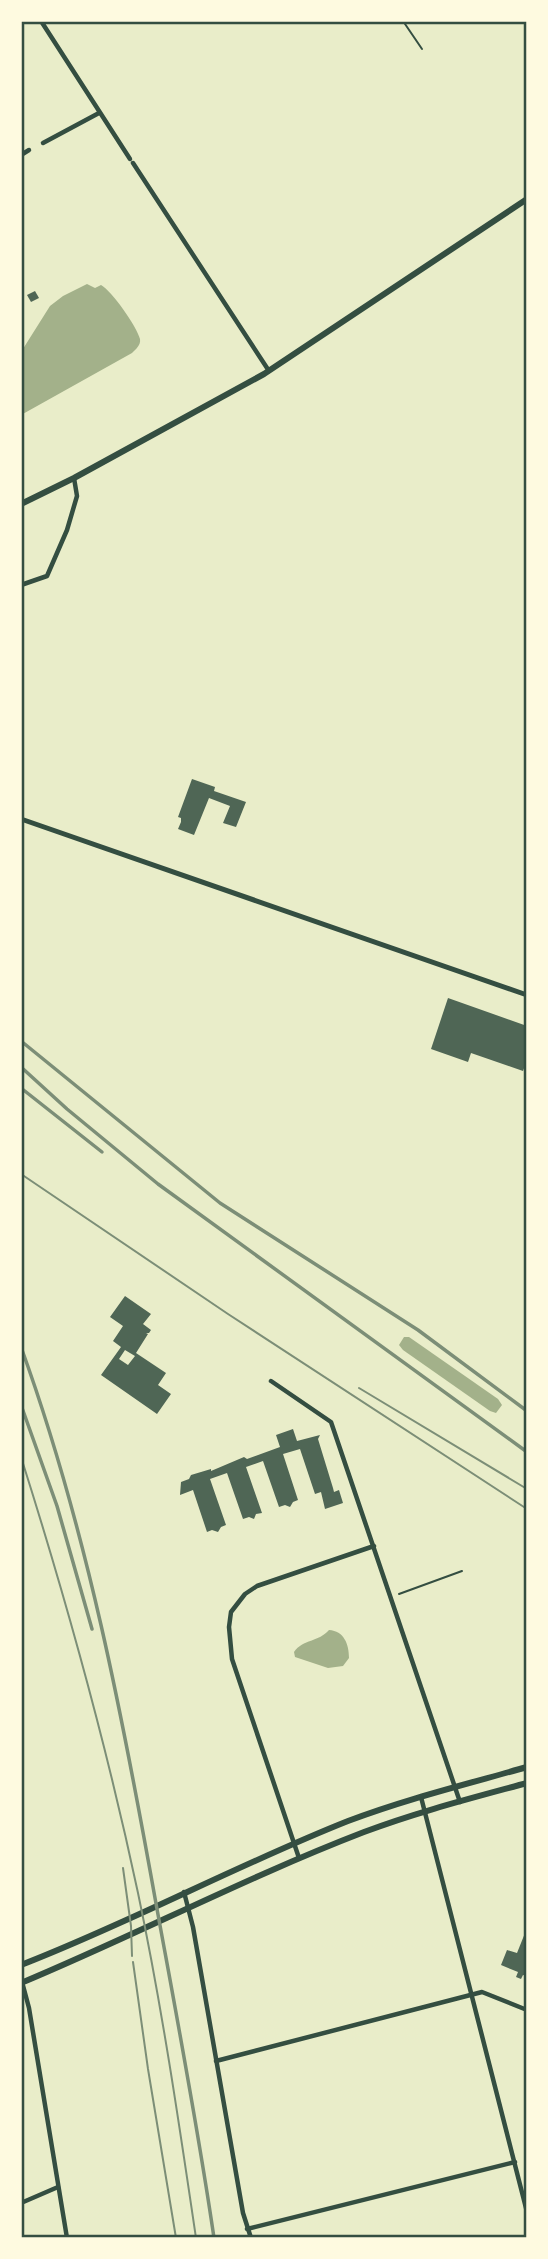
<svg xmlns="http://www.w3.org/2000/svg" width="548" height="2259" viewBox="0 0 548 2259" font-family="'PT Sans Narrow',sans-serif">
<rect width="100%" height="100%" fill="#e9edc9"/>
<g fill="#a3b18a">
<path d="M 87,284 L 95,288 L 101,285 C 112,291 137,327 140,339 C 141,345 136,349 132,353 L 21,415 L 21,352 L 50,306 L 63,296 Z"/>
<path d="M 404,1337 L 409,1337 L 498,1399 L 502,1405 L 496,1413 L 490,1411 L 403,1350 L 399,1345 Z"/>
<path d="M 329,1630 C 344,1631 349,1644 349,1658 L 343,1666 L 328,1668 L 295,1657 L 294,1652 C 303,1639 319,1642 329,1630 Z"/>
</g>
<g fill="#4f6655" fill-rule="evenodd">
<path d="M 35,291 L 39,298 L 31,302 L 27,295 Z"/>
<path d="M 192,779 L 215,787 L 214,791 L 246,802 L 236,827 L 223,823 L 230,806 L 209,798 L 194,835 L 178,829 L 181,822 L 181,818 L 178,817 Z"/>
<path d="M 448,998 L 527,1026 L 527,1060 L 523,1071 L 471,1053 L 468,1062 L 431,1049 Z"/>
<path d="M 125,1296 L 151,1314 L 143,1324 L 151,1330 L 149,1333 L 146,1333 L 148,1334 L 136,1353 L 166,1373 L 158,1385 L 171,1394 L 157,1414 L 101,1375 L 121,1347 L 113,1341 L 123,1326 L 110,1317 ZM 125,1350 L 135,1356 L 128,1365 L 119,1359 Z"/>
<path d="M 293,1429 L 297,1441 L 320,1435 L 318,1439 L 333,1488 L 334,1492 L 339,1490 L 343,1503 L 325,1509 L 321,1492 L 315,1494 L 300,1449 L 283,1454 L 298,1500 L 293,1502 L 290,1507 L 285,1505 L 279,1507 L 263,1461 L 246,1467 L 262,1513 L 256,1514 L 254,1519 L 249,1517 L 243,1519 L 227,1473 L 210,1479 L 226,1525 L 221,1527 L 218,1532 L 212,1530 L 207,1532 L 193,1490 L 180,1495 L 181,1482 L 189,1479 L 191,1475 L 211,1469 L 211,1471 L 244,1457 L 247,1459 L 280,1447 L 276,1435 Z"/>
<path d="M 527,1928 L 527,1976 L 523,1975 L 521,1979 L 516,1977 L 518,1972 L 501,1965 L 507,1950 L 517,1953 Z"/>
</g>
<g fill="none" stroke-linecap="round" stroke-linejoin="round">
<g stroke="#344e41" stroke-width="2">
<path d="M 403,21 L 422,49"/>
<path d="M 399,1594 L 462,1571"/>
</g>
<g stroke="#344e41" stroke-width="4.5">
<path d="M 41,21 L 130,159"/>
<path d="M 43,143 L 99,113"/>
<path d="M 21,155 L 29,150"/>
<path d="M 133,163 L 269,371"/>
<path d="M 21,585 L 47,576 L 67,530 L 77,496 L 74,478"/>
<path d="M 271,1381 L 331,1422 L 460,1802"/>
<path d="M 421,1797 L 527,2212"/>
<path d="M 299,1858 L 232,1659 L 229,1627 L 231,1612 L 245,1594 L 257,1586 L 374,1546"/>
<path d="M 184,1892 L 193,1927 L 243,2213 L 251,2238"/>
<path d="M 21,1978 L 29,2008 L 67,2238"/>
<path d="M 216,2061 L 482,1992 L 527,2010"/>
<path d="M 21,2203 L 58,2187"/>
<path d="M 247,2229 L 515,2162"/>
</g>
<path stroke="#344e41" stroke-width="5" d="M 21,819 L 527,995"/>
<g stroke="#344e41" stroke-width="6">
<path d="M 21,504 L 74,478 L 264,374 L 527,199"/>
<path d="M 21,1965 C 132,1922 237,1865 348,1821 C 406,1799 467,1784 527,1767"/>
<path d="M 21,1983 C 136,1935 247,1877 364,1832 C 417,1812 472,1798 527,1783"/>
</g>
<g stroke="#7c8e77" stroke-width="2">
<path d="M 21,1174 L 228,1314 L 527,1509"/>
<path d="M 359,1388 L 527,1489"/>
<path d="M 21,1457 C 66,1599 107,1747 138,1893 C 162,2007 179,2123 196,2238"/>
<path d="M 123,1868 L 131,1926 L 132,1956"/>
<path d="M 133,1962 L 148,2069 L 176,2238"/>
</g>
<g stroke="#7c8e77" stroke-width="3.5">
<path d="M 21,1041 L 220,1203 L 418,1330 L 527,1411"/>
<path d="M 21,1067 L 67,1109 L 158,1184 L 527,1452"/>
<path d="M 21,1088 L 102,1152"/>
<path d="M 21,1347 C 87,1529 123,1719 157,1909 C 177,2018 198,2128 214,2238"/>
<path d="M 21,1405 L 57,1506 L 92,1629"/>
</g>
</g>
<rect width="548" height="2259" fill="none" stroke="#fefae0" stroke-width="46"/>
<rect x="23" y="23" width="502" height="2213" fill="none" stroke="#344e41" stroke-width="2.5"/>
</svg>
